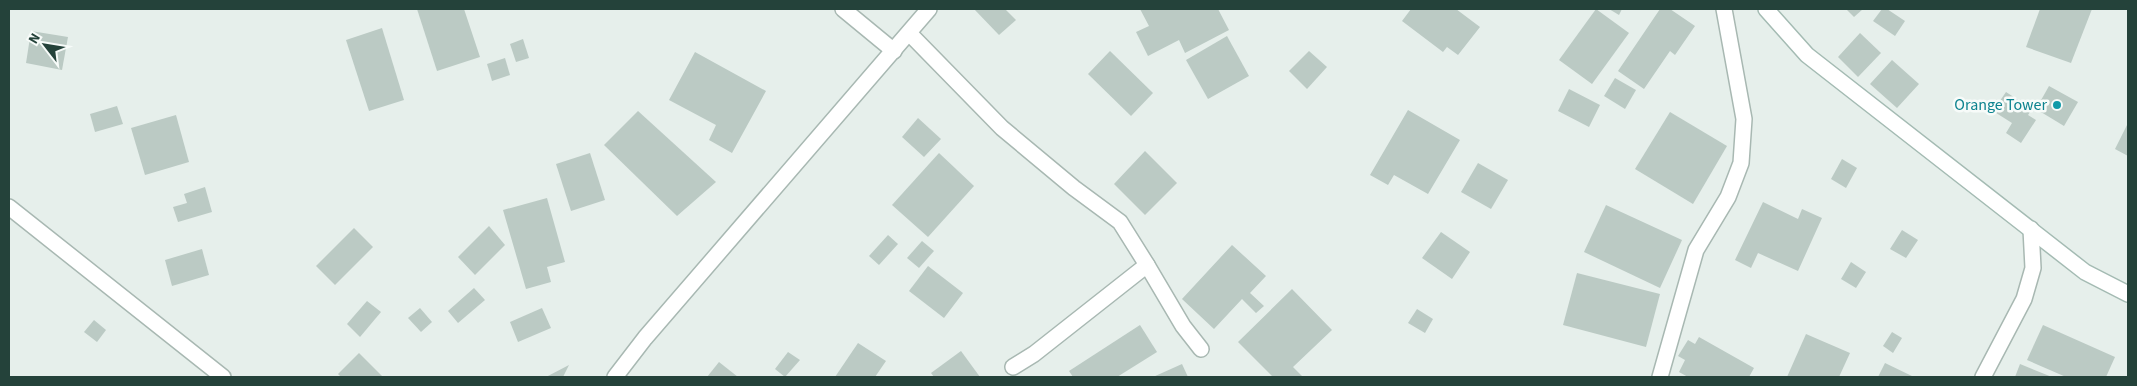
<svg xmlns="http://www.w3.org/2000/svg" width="2137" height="386" viewBox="0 0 2137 386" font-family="'Source Sans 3',sans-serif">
<rect width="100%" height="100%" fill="#e6efeb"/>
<g fill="#bbcac4">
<path d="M 417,9 L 464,9 L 480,57 L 437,71 Z"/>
<path d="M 974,9 L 1005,9 L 1016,20 L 999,35 Z"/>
<path d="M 1140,9 L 1218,9 L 1229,30 L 1185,53 L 1179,40 L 1148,56 L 1136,32 L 1149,26 Z"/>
<path d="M 1411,9 L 1456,9 L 1480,27 L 1458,55 L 1447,47 L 1443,52 L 1402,21 Z"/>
<path d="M 1596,9 L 1629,33 L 1592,84 L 1559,60 Z"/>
<path d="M 1609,9 L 1622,9 L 1619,15 Z"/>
<path d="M 1660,9 L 1670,9 L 1695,26 L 1675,55 L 1670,51 L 1644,89 L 1618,71 Z"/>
<path d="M 1846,9 L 1863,9 L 1854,17 Z"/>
<path d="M 1882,9 L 1887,9 L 1905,21 L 1895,36 L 1873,21 Z"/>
<path d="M 2040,9 L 2092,9 L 2071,63 L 2026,47 Z"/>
<path d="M 382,28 L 404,100 L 369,111 L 346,40 Z"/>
<path d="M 31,31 L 68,37 L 62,70 L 26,63 Z"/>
<path d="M 1860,33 L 1881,53 L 1858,77 L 1838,57 Z"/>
<path d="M 1227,36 L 1249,76 L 1208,99 L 1186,60 Z"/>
<path d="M 523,39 L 529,58 L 516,62 L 510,44 Z"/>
<path d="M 1110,51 L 1153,93 L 1131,116 L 1088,74 Z"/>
<path d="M 1309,51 L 1327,67 L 1307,89 L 1289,71 Z"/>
<path d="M 695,52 L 766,91 L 732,153 L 709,140 L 716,125 L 669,100 Z"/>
<path d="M 505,58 L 510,75 L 492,81 L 487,64 Z"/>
<path d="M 1892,60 L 1919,84 L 1897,108 L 1870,84 Z"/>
<path d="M 1615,78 L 1636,90 L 1625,109 L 1604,96 Z"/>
<path d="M 2049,86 L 2078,102 L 2064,126 L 2036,109 Z"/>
<path d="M 1569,89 L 1600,105 L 1589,127 L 1558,111 Z"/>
<path d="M 2006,92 L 2032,109 L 2028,115 L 2036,120 L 2021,143 L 2006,133 L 2012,123 L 1993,111 Z"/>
<path d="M 117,106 L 123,124 L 95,132 L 90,114 Z"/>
<path d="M 1408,110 L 1460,140 L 1428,194 L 1394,175 L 1388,185 L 1370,175 Z"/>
<path d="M 638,111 L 716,182 L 677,216 L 604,145 Z"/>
<path d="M 1670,112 L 1727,146 L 1693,204 L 1635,169 Z"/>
<path d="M 176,115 L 189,162 L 145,175 L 131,128 Z"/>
<path d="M 918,118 L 941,139 L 924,157 L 902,137 Z"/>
<path d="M 2128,123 L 2128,156 L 2115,149 Z"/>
<path d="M 1145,151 L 1177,183 L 1145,215 L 1114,184 Z"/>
<path d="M 590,153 L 605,200 L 571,211 L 556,164 Z"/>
<path d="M 939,153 L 974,186 L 928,237 L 892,205 Z"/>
<path d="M 1842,159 L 1857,168 L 1846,188 L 1831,179 Z"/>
<path d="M 1478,163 L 1508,180 L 1491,209 L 1461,192 Z"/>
<path d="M 205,187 L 212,212 L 178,222 L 173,207 L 187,203 L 184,194 Z"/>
<path d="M 547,198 L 565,262 L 547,267 L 551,282 L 526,289 L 503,210 Z"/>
<path d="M 1763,202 L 1798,219 L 1802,209 L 1822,218 L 1798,271 L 1758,253 L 1751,268 L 1735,260 Z"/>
<path d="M 1606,205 L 1682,240 L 1660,288 L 1584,252 Z"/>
<path d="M 489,226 L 505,245 L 475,275 L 458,257 Z"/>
<path d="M 354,228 L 373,247 L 335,285 L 316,266 Z"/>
<path d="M 1902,230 L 1918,240 L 1906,258 L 1890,249 Z"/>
<path d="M 1441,232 L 1470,252 L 1452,279 L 1422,258 Z"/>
<path d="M 888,235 L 898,244 L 879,265 L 869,256 Z"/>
<path d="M 922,241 L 934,251 L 919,268 L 907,258 Z"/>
<path d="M 1232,245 L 1266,276 L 1250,293 L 1264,306 L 1256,313 L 1242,299 L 1214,329 L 1182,299 Z"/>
<path d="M 202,249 L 209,275 L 172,286 L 165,260 Z"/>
<path d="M 1851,262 L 1866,272 L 1856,288 L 1841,279 Z"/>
<path d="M 928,266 L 963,293 L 944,318 L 909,291 Z"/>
<path d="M 1577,273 L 1660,294 L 1646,347 L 1563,325 Z"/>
<path d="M 474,288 L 485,300 L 458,323 L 448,311 Z"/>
<path d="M 1292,289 L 1332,330 L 1293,367 L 1303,377 L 1273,377 L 1238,342 Z"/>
<path d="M 367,301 L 381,312 L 360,337 L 347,324 Z"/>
<path d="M 420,308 L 432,322 L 421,332 L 408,318 Z"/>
<path d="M 542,308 L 551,328 L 518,342 L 510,322 Z"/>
<path d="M 1417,309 L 1433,319 L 1425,333 L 1408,323 Z"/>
<path d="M 94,320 L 106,330 L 97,342 L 84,332 Z"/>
<path d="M 1140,325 L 1157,352 L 1117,377 L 1073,377 L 1069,371 Z"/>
<path d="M 2043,325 L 2115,357 L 2106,377 L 2066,377 L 2027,360 Z"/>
<path d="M 1892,332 L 1902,338 L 1893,353 L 1883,346 Z"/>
<path d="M 1806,334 L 1850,353 L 1839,377 L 1787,377 Z"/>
<path d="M 1699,337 L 1754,368 L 1749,377 L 1688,377 L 1679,372 L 1685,360 L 1678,356 L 1688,340 L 1695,344 Z"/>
<path d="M 858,343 L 886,361 L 875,377 L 835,377 Z"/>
<path d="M 961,351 L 980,377 L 934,377 L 931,373 Z"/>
<path d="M 788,352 L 800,360 L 785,377 L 775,369 Z"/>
<path d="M 359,353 L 383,377 L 341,377 L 338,374 Z"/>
<path d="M 719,362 L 738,377 L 707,377 Z"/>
<path d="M 1885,363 L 1914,377 L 1878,377 Z"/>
<path d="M 1182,364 L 1188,377 L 1153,377 Z"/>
<path d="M 2020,364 L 2052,377 L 2015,377 Z"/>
<path d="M 569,365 L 563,377 L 546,377 Z"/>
</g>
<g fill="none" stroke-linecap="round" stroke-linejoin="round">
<g stroke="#a8b8b2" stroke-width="18">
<g id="minor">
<path d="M 843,9 L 894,51"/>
<path d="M 909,33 L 1002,128 L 1074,188 L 1120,222 L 1147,265 L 1034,354 L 1013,367"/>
<path d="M 9,207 L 223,377"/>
<path d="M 1147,265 L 1183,326 L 1201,349"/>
<path d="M 1660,377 L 1696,250 L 1728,197 L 1741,163 L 1744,119 L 1724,9"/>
<path d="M 1983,377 L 2024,299 L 2033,268 L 2031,229"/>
</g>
</g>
<g stroke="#a8b8b2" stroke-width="18">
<path id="tertiary" d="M 615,377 L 645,338 L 929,9"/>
</g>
<g stroke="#a4bbb3" stroke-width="18">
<path id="secondary" d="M 1766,9 L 1807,55 L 2085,272 L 2128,294"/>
</g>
<use href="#minor" stroke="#fff" stroke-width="15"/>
<use href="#tertiary" stroke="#fff" stroke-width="15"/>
<use href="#secondary" stroke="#fff" stroke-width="15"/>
</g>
<circle fill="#0f9aa8" stroke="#f7fbf9" stroke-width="2" cx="2057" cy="105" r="5"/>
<g text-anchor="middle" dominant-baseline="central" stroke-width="5" stroke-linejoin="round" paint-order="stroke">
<g font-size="16" fill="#0d838f" stroke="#f7fbf9" text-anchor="end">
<text x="2047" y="105">Orange Tower</text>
</g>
</g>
<rect width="2137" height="386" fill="none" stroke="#24423a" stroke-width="20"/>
<g transform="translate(45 45) rotate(301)" stroke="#f7fbf9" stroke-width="4" paint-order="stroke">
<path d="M0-4L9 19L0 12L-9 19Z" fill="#24423a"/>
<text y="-8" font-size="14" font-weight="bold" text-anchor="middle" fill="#24423a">N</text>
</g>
</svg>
